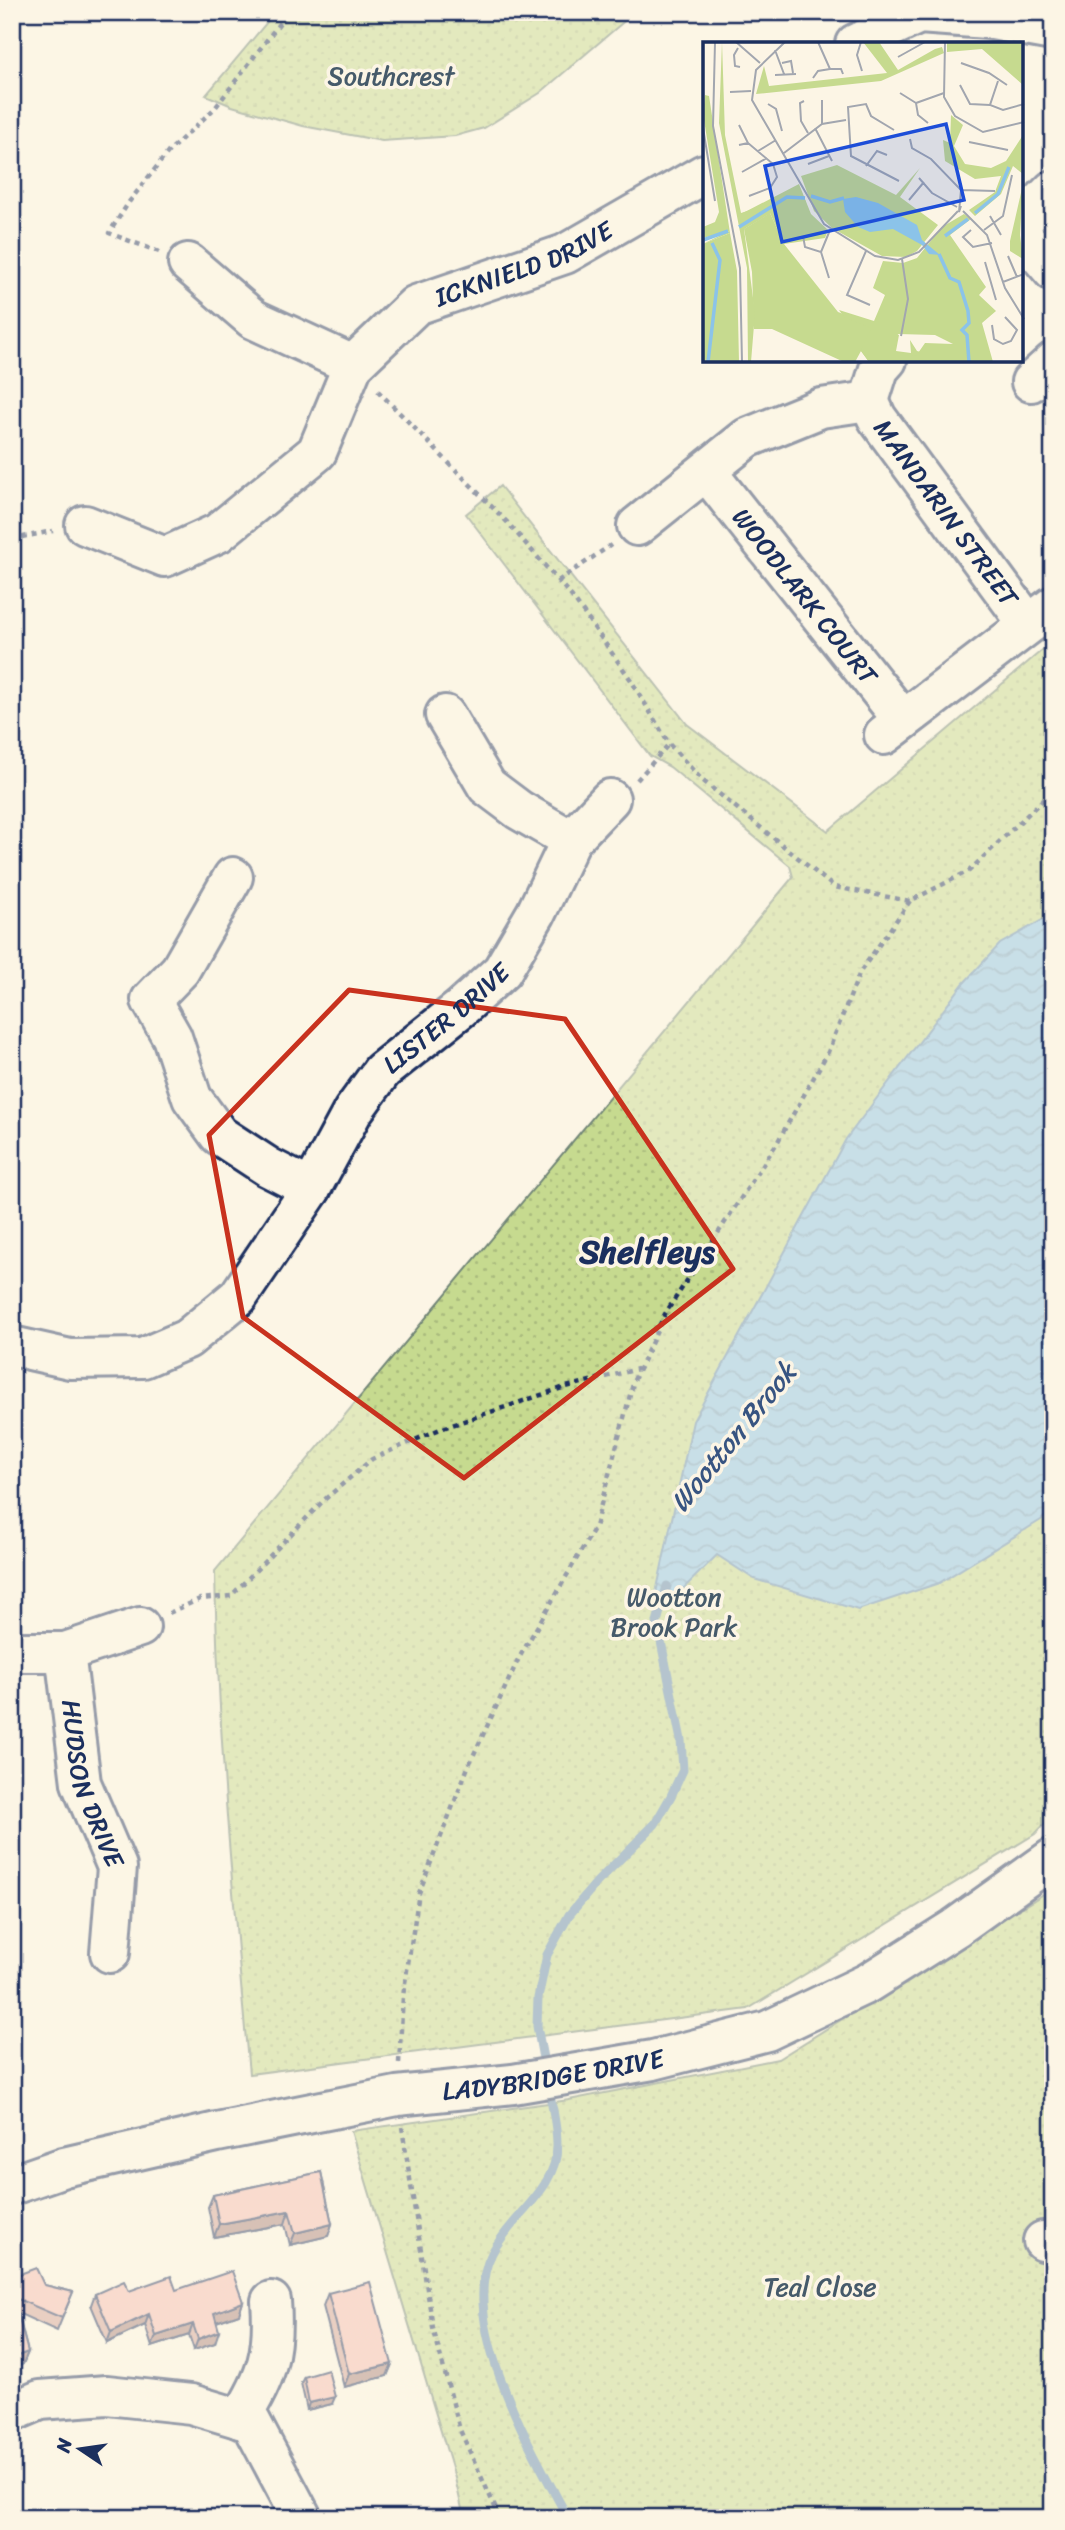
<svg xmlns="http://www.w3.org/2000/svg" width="1065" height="2530" viewBox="0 0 1065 2530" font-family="Sriracha,sans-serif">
<defs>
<pattern id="park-dots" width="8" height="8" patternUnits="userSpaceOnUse" patternTransform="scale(1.75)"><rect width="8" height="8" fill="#c6da8f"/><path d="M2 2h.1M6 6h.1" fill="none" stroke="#aabb7e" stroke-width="1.8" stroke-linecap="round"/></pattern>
<pattern id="water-waves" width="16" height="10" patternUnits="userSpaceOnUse" patternTransform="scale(1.75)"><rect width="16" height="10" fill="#8bc3e9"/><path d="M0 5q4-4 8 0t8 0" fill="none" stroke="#719fc0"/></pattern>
</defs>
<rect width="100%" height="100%" fill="#fcf5e5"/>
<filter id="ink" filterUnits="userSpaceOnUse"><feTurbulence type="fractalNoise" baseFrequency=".0143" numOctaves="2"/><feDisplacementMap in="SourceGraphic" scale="14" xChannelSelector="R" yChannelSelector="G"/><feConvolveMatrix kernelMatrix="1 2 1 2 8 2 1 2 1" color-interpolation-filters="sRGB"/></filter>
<g filter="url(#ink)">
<g fill="url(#park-dots)" stroke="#708476" stroke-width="2">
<path d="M 265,12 L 635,12 L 540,93 L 484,128 L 455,136 L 382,141 L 303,126 L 232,106 L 206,95 L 273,15 Z"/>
<path d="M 500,486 L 687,724 L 828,831 L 1053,641 L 1053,1815 L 1035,1834 L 748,2009 L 249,2074 C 234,1907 218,1739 215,1571 L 793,877 L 790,866 L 670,767 L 650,756 L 466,514 Z"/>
<path d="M 1050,1890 L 1053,1891 L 1053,2518 L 464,2518 L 455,2478 L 351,2131 L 569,2100 L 778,2059 Z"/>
</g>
<path fill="url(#water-waves)" stroke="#5e88b1" stroke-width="2" d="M 1053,914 L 1053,1509 L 1041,1520 L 939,1583 L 858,1610 L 754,1579 L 717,1555 L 675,1597 L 656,1593 L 693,1421 L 846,1139 L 963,984 L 1000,944 Z"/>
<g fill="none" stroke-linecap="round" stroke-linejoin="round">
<g stroke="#5e88b1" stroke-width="9">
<path d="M 545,2069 L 537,2026 L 538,1998 L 547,1955 L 569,1915 L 597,1882 L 655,1824 L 671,1796 L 683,1770 L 681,1740 L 657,1622 L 667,1586"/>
<path d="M 548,2086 C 552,2105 557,2125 557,2145 C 558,2189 510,2217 492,2253 C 456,2322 535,2456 568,2518"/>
</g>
<g stroke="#1b2f5e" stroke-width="44">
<g id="minor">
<path d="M 855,44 L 919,14 L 987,19 L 1053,31"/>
<path d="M 1021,222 L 1053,190"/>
<path d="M 1021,234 L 1053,271"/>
<path d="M 188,263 L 253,319 L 353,365"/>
<path d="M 1031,382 L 1053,362"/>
<path id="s1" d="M 869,401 L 877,418 L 1028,624"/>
<path id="s2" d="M 707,472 L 903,720"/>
<path id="s3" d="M 85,525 L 165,557 L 218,533 L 317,452 L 353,365 L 416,305 L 565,254 L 704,174"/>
<path d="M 637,526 L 747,438 L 821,408 L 869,401 L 879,369 L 887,360"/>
<path d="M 445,715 L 487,786 L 519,810 L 571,840"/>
<path d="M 884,735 L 1053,606"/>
<path d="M 233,877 L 180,970 L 151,1000 L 172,1037 L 192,1098 L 219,1135 L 268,1167 L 311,1189"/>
<path id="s4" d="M 12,1346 L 70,1359 L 143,1358 L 187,1339 L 238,1297 L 311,1189 L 353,1111 L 382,1071 L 460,1009 L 502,971 L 536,913 L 571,840 L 610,799"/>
<path d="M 12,1652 L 65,1652 L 140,1627"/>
<path id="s5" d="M 65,1652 L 81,1783 L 117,1867 L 110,1953"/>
<path id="s6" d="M 12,2185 L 64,2167 L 217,2132 L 397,2096 L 513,2084 L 653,2060 L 767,2031 L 868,1983 L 955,1928 L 1053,1858"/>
<path d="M 1043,2241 L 1053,2242"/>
<path d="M 12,2412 L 40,2400 L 107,2395 L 191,2404 L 251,2422 L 302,2518"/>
<path d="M 240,2419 C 267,2377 275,2351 271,2301"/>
</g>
</g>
<g stroke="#1b2f5e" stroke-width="4.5" stroke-dasharray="5 5" stroke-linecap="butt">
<path d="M 159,252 L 109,233 L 129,202 L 169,151 L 215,108 L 288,12"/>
<path d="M 378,391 L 507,522 L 573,598 L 631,680 L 669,744 L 702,780 L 834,887 L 910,901"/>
<path d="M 12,539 L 53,531"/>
<path d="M 558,581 L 611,545"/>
<path d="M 637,780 L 669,744"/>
<path d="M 169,1613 L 200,1599 L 231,1596 L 324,1500 L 372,1459 L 440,1429 L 562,1388 L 638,1369"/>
<path d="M 399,2063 L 403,1996 L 419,1893 L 468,1767 L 519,1658 L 595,1527 L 634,1380 L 665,1314 L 777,1143 L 828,1052 L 860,972 L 910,901 L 969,871 L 1053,790"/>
<path d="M 402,2127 L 433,2328 L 460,2430 L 500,2518"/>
</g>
<use href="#minor" stroke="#fcf5e5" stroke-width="38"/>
</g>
<g fill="#d3a098" stroke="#1b2f5e" stroke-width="2">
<path d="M 321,2172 L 332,2224 L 328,2236 L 290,2245 L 285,2224 L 214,2237 L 208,2207 L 213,2195 Z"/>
<path d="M 12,2277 L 73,2292 L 57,2331 L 18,2313 L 28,2352 L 23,2364 L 12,2369 Z"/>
<path d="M 176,2290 L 243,2302 L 239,2314 L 216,2322 L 215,2343 L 194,2350 L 189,2335 L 152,2347 L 145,2325 L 107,2343 L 91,2305 L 95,2294 L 129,2291 Z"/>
<path d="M 328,2293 L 392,2364 L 387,2376 L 344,2387 L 323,2306 Z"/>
<path d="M 304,2377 L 332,2404 L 307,2410 L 301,2383 Z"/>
</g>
<g fill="#ac827c" stroke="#1b2f5e" stroke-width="2">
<path d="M 289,2211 L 285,2224 L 214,2237 L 219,2224 Z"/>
<path d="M 332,2224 L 328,2236 L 290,2245 L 295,2233 Z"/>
<path d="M 243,2302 L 239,2314 L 210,2324 L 214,2313 Z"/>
<path d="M 149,2314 L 145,2325 L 107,2343 L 111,2332 Z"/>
<path d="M 193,2324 L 189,2335 L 152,2347 L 156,2336 Z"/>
<path d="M 219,2331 L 215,2343 L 194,2350 L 198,2339 Z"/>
<path d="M 28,2352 L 23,2364 L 12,2369 L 12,2358 Z"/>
<path d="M 392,2364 L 387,2376 L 344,2387 L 349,2374 Z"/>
<path d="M 335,2397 L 332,2404 L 307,2410 L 309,2403 Z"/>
</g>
<g fill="#f5bab1" stroke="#1b2f5e" stroke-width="2">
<path d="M 321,2172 L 332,2224 L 295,2233 L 289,2211 L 219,2224 L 213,2195 Z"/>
<path d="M 36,2268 L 44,2285 L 73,2292 L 62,2318 L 13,2297 L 28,2352 L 12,2358 L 12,2277 Z"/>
<path d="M 232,2271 L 243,2302 L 214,2313 L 219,2331 L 198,2339 L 193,2324 L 156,2336 L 149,2314 L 111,2332 L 95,2294 L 124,2281 L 129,2291 L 171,2276 L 176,2290 Z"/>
<path d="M 370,2282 L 392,2364 L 349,2374 L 328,2293 Z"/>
<path d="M 328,2370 L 335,2397 L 309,2403 L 304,2377 Z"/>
</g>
</g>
<path d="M0 0H1065V2530H0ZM 349,990 L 565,1019 L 733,1269 L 464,1478 L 243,1317 L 209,1135 Z" fill="#fcf5e5" fill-opacity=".55" fill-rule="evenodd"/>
<path fill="none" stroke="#c8321e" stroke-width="5" stroke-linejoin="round" d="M 349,990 L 565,1019 L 733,1269 L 464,1478 L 243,1317 L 209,1135 Z"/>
<g text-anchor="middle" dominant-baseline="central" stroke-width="7" stroke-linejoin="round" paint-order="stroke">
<g font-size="26" fill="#465a6a" stroke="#fcf5e5">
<text x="391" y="76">Southcrest</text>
<text x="674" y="1597">Wootton<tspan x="674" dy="30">Brook Park</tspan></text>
<text x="820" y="2287">Teal Close</text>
</g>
<g font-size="26" fill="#1b2f5e" stroke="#fcf5e5">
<text stroke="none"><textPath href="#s3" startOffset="569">ICKNIELD DRIVE</textPath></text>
<text stroke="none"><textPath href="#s1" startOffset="136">MANDARIN STREET</textPath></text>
<text stroke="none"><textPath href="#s2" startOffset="158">WOODLARK COURT</textPath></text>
<text stroke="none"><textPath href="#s4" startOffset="598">LISTER DRIVE</textPath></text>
<text stroke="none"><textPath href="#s5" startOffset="135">HUDSON DRIVE</textPath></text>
<text stroke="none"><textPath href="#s6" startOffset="553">LADYBRIDGE DRIVE</textPath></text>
</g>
<g font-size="28" font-style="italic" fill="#375481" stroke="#fcf5e5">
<text transform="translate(733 1437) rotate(-51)">Wootton Brook</text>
</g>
<g font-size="33" font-weight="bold" fill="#1b2f5e" stroke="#fcf5e5">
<text x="647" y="1252">Shelfleys</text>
</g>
</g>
<g transform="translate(703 42)">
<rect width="320" height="320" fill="#fcf5e5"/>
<path d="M 67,171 L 81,202 L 135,270 L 196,293 L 193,309 L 208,311 L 207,298 L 214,309 L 254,320 L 166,320 L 158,309 L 152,320 L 141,320 L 69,287 L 51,287 L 49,230 L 41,187 ZM 27,191 L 34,229 L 36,320 L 1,320 L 0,202 Z" fill="#c6da8f"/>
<path d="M 19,0 L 22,93 L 38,171 L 99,151 L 103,160 L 81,202 L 67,171 L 41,187 L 52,271 L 48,320 L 45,320 L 44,226 L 16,81 ZM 2,53 L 6,54 L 27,191 L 0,202 L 26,189 L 0,196 L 0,185 L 12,180 L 16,170 L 0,72 Z" fill="#c6da8f"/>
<path d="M 160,0 L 176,0 L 195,28 L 232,7 L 239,5 L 241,11 L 178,39 L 53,52 L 61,24 L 66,44 L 184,31 ZM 244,0 L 320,0 L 320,43 L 279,7 L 244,10 ZM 248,73 L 260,83 L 251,104 L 262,122 L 288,126 L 303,119 L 320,93 L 320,132 L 310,124 L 298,152 L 272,174 L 266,168 L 292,150 L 298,134 L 272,137 L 242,119 L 240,98 L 247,101 ZM 134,123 L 193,153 L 217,126 L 197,155 L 235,183 L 214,209 L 203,215 L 179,214 L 129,186 L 111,169 L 98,134 ZM 96,142 L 108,172 L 125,188 L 122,196 L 81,202 L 68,171 L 41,187 L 38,172 ZM 320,142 L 317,193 L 320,217 L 307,209 L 307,199 ZM 261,172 L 268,177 L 247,193 L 283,245 L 276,253 L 293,269 L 279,281 L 290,320 L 166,320 L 158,309 L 168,286 L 141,275 L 136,268 L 171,279 L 182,253 L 170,246 L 180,219 L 200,221 L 214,216 L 239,185 ZM 195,292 L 232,293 L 250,302 L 222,301 L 213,314 L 190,309 Z" fill="#c6da8f" fill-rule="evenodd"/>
<path d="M 153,155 L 175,161 L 214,183 L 219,198 L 237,213 L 226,212 L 219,203 L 190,187 L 167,190 L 155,185 L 142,170 L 140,157 Z" fill="#8bc3e9"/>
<path fill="none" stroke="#8bc3e9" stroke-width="3.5" d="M 108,154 L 127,160 L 141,156M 272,171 L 295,152 L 306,125M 36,185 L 84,155 L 102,156M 242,194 L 265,177M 0,198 L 25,189M 236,212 L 247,236 L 256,240 L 265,269 L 266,281 L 259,288 L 264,293 L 266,320M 5,320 L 17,218 L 9,201"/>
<path fill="none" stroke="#a2a6af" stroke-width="2" d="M 12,0 L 10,84 L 37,226 L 39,320M 33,0 L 57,21M 82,0 L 53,28 L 49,58 L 121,182 L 172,214 L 195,218 L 216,210 L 255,169M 115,0 L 127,27M 158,0 L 154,13 L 159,29M 242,0 L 241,55 L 252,74 L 280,90 L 321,80M 35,6 L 31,13 L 32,24 L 37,25M 72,8 L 81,32M 195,15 L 222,0M 79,21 L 88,19 L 90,31M 258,21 L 286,31 L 304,43M 72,33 L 93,32M 110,36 L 115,29 L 127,27 L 138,27 L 140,32M 295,39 L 287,63 L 300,68 L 321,62M 257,43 L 267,62 L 287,63M 27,50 L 48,49M 197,51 L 213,61 L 215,73 L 225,81M 119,58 L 119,82M 101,59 L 97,61 L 98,79 L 105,91M 213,61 L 241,51M 65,62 L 73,67 L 79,89M 36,83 L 45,101 L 36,103M 0,86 L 12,159M 112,86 L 129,119M 191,88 L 168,74 L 163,62 L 145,65 L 148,114 L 196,139M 207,97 L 209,106 L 228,117 L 258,148 L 256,170 L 258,164M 266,100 L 305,108M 45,101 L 70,122 L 74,135 L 67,146 L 46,154M 55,109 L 73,98M 81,111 L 119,82 L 143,78M 105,122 L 126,114M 163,124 L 174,109 L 184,113M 39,130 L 64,116M 216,136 L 229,151 L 254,165M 258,148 L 292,149M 206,158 L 221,140M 260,169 L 284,193 L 302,246 L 321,277M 287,174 L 298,193M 268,188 L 260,195 L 270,205 L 289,201M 281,188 L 300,174 L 309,133M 100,194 L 102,205 L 118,210 L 126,236M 163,209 L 144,253 L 167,263M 118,210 L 127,188M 305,214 L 314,235M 282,220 L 293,258M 300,240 L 321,232M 289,283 L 291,297 L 300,302 L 308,299 L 314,288 L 302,275M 198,294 L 205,257 L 199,217"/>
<path fill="#1d4ed8" fill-opacity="0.15" stroke="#1d4ed8" stroke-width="3.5" d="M 243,82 L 261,158 L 79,200 L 62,124 Z"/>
<rect width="320" height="320" fill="none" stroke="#1b2f5e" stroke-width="3.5"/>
</g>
<rect width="1065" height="2530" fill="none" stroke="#fcf5e5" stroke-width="42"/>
<rect x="21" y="21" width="1023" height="2488" fill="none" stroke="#1b2f5e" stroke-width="2.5" filter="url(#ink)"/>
<g transform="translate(80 2449) rotate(283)" stroke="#fcf5e5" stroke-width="5" paint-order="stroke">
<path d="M0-5L12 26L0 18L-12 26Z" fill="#1b2f5e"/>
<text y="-10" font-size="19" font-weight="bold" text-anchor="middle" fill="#1b2f5e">N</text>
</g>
</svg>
